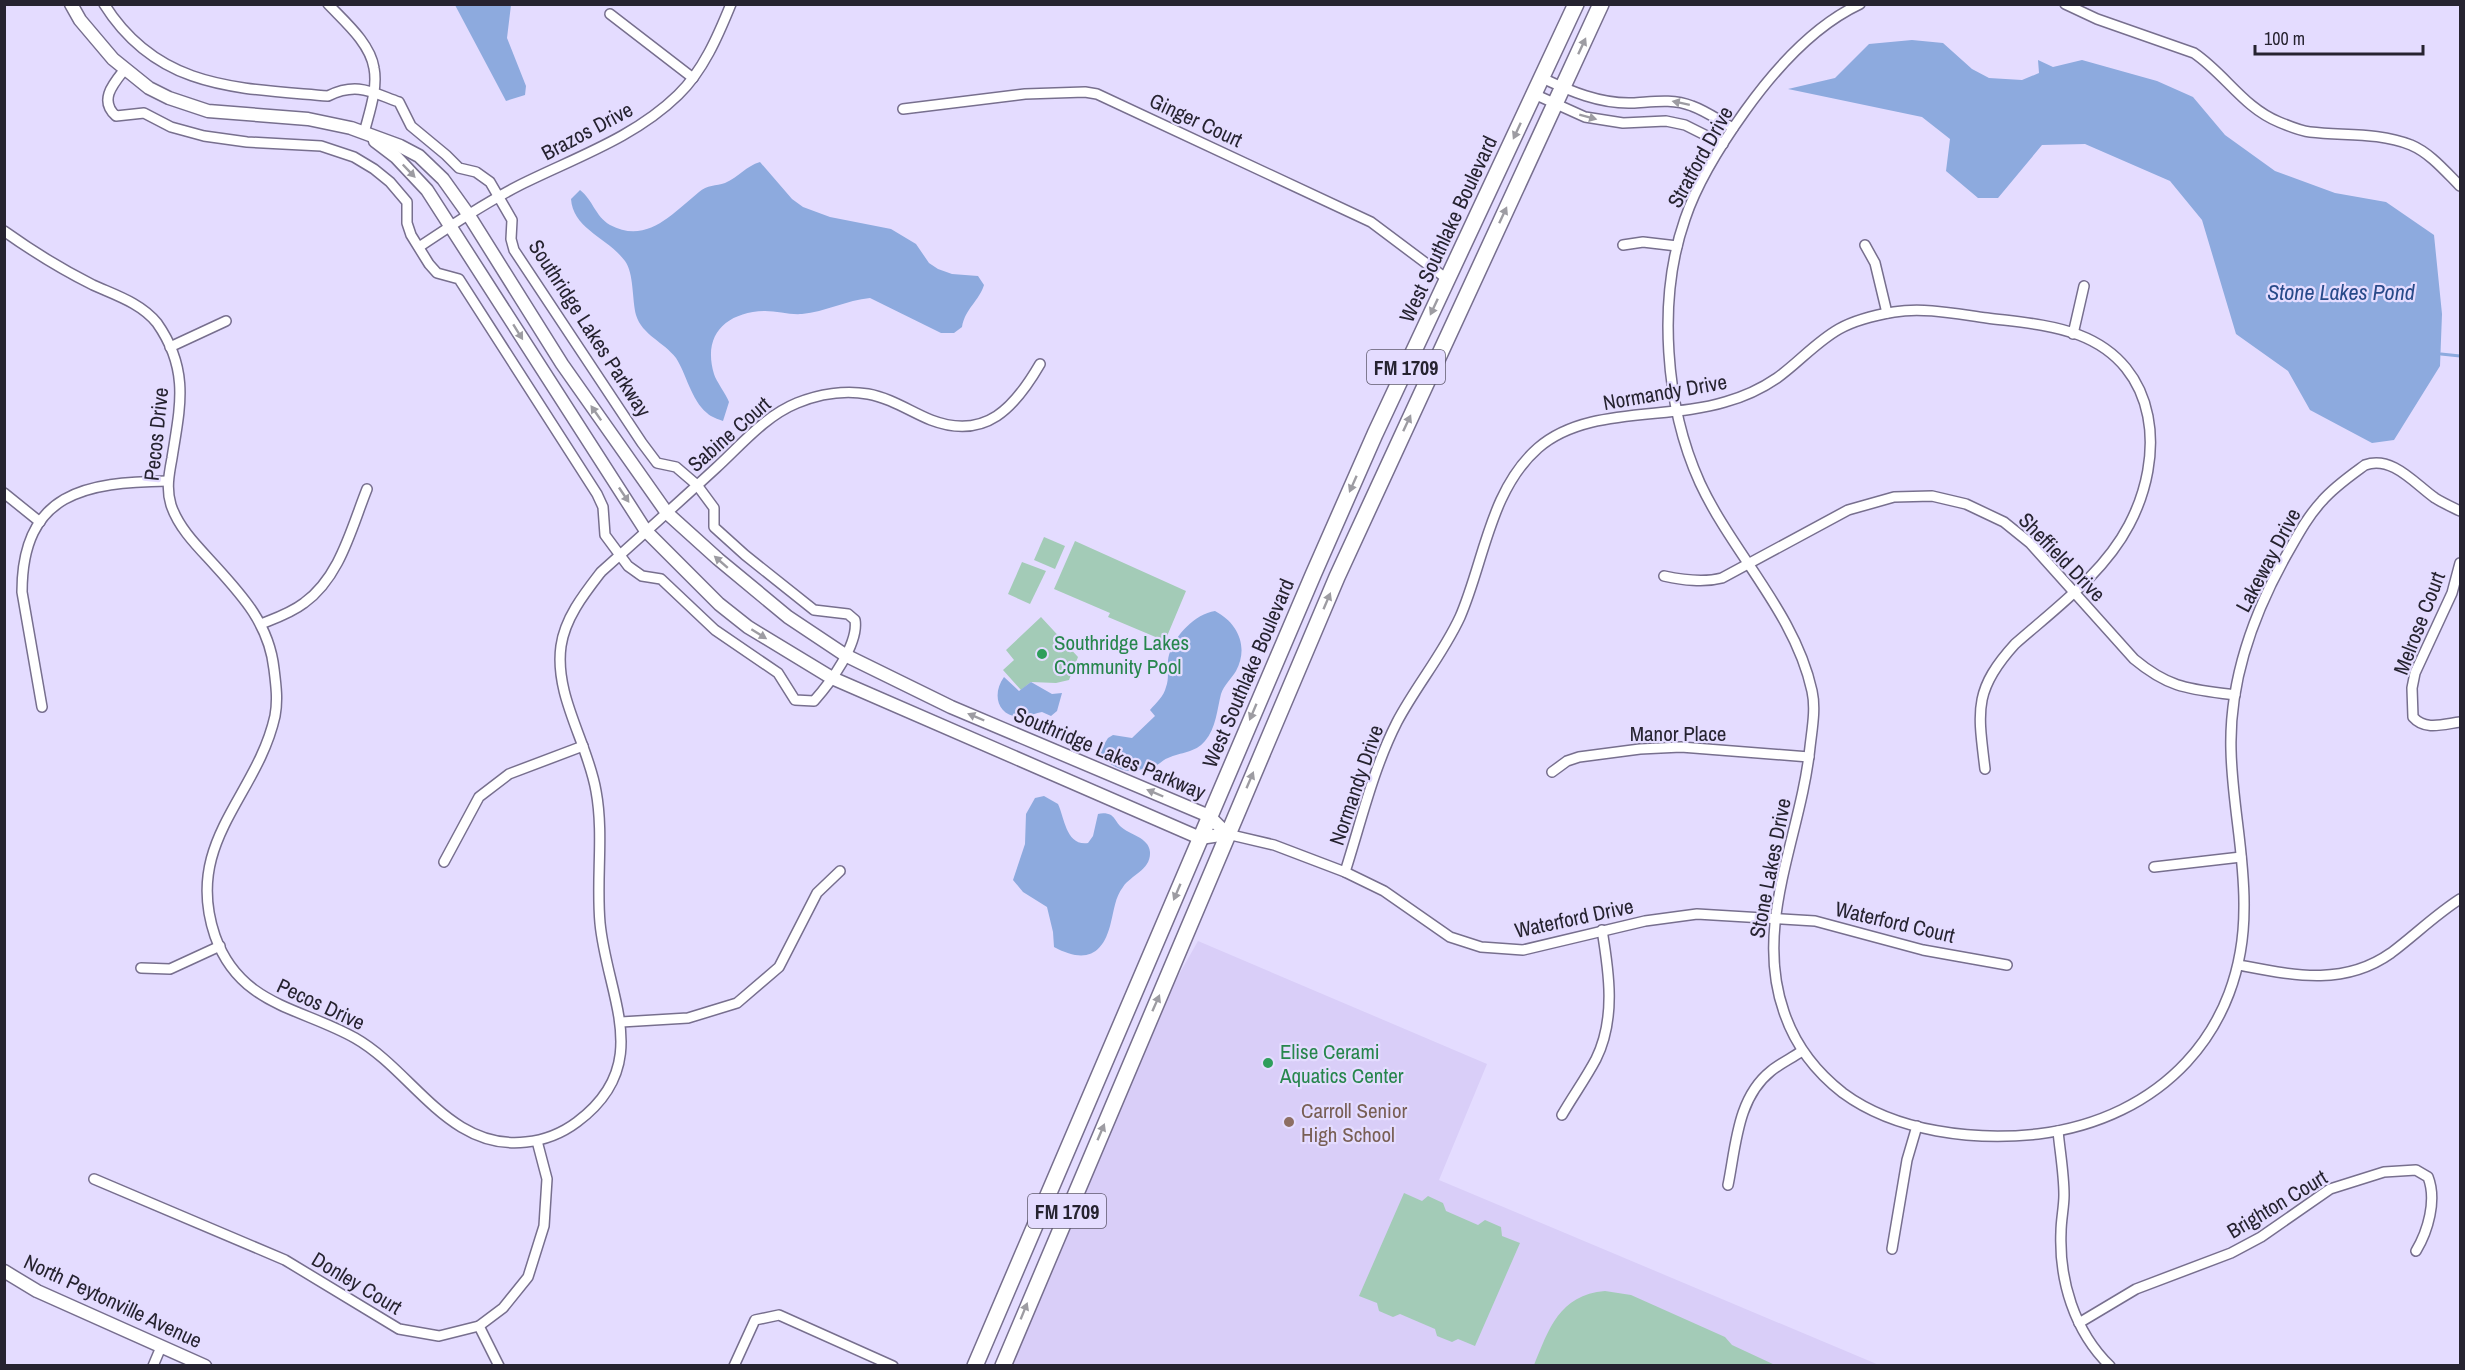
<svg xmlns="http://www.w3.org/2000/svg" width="2465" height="1370" viewBox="0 0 2465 1370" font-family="'Archivo Narrow',sans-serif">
<rect width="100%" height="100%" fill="#e4dcff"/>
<path fill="#d9cef8" d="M 1198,941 L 1487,1064 L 1439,1180 L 1879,1365 L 1011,1366 L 1169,992 Z"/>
<g fill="#a3cbb7">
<path d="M 1044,537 L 1065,546 L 1055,569 L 1034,560 Z"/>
<path d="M 1075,541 L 1186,591 L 1165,641 L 1108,617 L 1110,613 L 1054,589 Z"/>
<path d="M 1022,562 L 1046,571 L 1030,604 L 1008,594 Z"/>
<path d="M 1041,617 L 1078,657 L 1069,680 L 1056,683 L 1031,682 L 1021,690 L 1003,670 L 1014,660 L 1006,650 Z"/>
<path d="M 1404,1193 L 1422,1201 L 1428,1196 L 1443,1203 L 1446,1211 L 1478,1225 L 1485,1220 L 1501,1227 L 1502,1236 L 1520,1243 L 1475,1346 L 1458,1339 L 1452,1342 L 1437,1336 L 1435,1329 L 1400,1314 L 1393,1317 L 1379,1311 L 1377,1303 L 1359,1296 Z"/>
<path d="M 1605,1291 L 1631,1295 L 1725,1337 L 1732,1345 L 1775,1365 L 1534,1365 C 1549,1329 1559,1295 1605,1291 Z"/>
</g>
<g fill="#8daade">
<path d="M 455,5 L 511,5 L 507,38 L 526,86 L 525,95 L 506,101 Z"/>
<path d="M 1912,40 L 1943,43 L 1972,69 L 1989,78 L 2022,80 L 2039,73 L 2038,60 L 2053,67 L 2082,60 L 2157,81 L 2193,97 L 2225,135 L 2275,171 L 2335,193 L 2386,202 L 2434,235 L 2442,314 L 2440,366 L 2394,440 L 2372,443 L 2310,410 L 2288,371 L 2236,334 L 2202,220 L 2170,181 L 2085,144 L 2042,145 L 1998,198 L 1978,198 L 1946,171 L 1950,139 L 1922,117 L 1788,89 L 1835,78 L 1869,44 Z"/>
<path d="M 760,162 L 792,199 L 803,207 L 830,217 L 891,229 L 916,244 L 929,263 L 938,269 L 952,274 L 978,276 L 984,285 C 979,301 965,309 962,327 L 954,333 L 941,333 L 870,298 C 847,300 825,312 802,314 C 790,315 777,311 765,311 C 727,312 702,334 714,374 C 716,381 726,394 729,402 L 723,421 C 718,419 711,417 707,413 C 691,400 686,373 676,358 C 664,342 642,335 636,315 C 632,300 634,273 625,261 C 607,237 573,229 571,199 L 580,190 C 593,200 595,216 610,225 C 647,245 673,213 699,192 C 707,185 716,186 725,183 C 739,177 746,166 760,162 Z"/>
<path d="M 1215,611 C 1238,623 1249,647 1236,671 C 1231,679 1224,685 1221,694 C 1217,710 1216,728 1205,741 C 1195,753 1181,752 1168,758 C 1164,759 1161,763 1157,765 C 1153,767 1134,771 1130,771 C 1120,771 1104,761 1098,754 L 1108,738 L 1113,735 L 1132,738 L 1155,716 L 1150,710 C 1156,703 1164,696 1166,687 C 1170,677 1166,665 1169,655 C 1175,635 1195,614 1215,611 Z"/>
<path d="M 1004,677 L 1019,691 L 1031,682 L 1052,694 L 1062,693 L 1057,711 L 1051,716 L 1042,712 C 1036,713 1030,716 1023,717 C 998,718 991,695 1004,677 Z"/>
<path d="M 1044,796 L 1058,804 C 1065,819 1066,846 1088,843 L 1093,836 L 1098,814 C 1102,813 1107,813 1111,815 C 1115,818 1117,823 1120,826 C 1129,835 1149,837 1150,852 C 1151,870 1131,875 1123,887 C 1115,897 1114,911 1111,922 C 1103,957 1084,963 1054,947 L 1053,932 L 1047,907 L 1023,892 L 1013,880 L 1025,844 L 1026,814 L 1035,798 Z"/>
</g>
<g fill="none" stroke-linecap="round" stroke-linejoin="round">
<path stroke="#8daade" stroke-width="3" d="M 2441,354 L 2460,356"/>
<g stroke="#776f8e" stroke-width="12">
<g id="minor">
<path d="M 104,4 C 158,90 238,88 328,96 C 357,82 371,92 399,102 L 411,126 L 446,155 L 459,168 L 476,172 L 490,182 L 512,220 L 511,239 L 514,250 L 642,443 L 657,463 L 676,467 L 697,485 L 714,508 L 714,527 L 745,555 L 814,610 L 848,614 L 855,620 C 859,644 830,683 814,701 L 795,700 L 778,673 L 715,630 L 661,579 L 642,576 L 628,566 L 605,535 L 603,507 L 597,494 L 459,279 L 437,273 L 429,264 L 411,235 L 407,223 L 407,202 L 390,182 L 374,169 L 354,157 L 321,146 L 247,142 L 204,136 L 171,127 L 144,113 L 116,116 C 98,100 114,83 125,69"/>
<path d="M 328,4 C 345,22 370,43 374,68 C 378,89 369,113 364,133"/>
<path d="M 1860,4 C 1813,26 1775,69 1745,111 C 1722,143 1698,180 1685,219 C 1657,299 1665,406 1700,483 C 1733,554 1795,613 1812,691 C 1816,709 1812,729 1810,747 C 1801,836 1753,924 1784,1012 C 1795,1045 1816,1072 1843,1093 C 1896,1132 1974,1141 2038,1134 C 2160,1119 2244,1032 2244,908 C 2245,855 2232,803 2231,750 C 2229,678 2255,609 2291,547 C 2300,531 2309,515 2322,501 C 2334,487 2350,476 2365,465 C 2392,455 2415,484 2435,498 C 2443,503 2452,507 2460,511"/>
<path d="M 2065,4 L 2097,19 L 2194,53 C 2225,74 2244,108 2279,122 C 2289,126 2300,131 2310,132 C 2344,136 2378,132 2411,145 C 2430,153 2445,171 2460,186"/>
<path d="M 610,14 L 693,78"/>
<path d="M 1542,78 C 1570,91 1600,104 1632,103 C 1652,102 1672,98 1692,106 C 1706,111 1720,121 1733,128"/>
<path d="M 1534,94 L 1585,117 L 1623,123 L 1666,121 L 1685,125 L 1723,144"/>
<path d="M 903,109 L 1025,94 L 1085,92 L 1097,94 L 1371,222 L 1447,279"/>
<path d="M 4,231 C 32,251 63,270 93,285 C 115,295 141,303 157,323 C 190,370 180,407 172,458 C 169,474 166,489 171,505 C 178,526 194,543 209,559 C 239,592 269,622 274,669 C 276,685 278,700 275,716 C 257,797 183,842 215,936 C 240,1006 300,1007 355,1038 C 413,1071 449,1151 526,1142 C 546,1140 561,1134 577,1122 C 655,1064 607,997 600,923 C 596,879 604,834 596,791 C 588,743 554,696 561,646 C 565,618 584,594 601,572 C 639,538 678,503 716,468 C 741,445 765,416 797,403 C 819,394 845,390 868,394 C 891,398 911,412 931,420 C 986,441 1015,407 1040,364"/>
<path d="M 1623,245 L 1643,242 L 1677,246"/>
<path d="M 1865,245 L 1875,263 L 1887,313"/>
<path d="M 419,247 C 452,225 485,203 520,185 C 574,158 634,138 678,95 C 703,71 718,36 731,4"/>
<path d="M 2073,334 L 2084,286"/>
<path d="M 170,347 L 226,321"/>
<path d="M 4,493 L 40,522"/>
<path d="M 2460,563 L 2452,593 L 2415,673 L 2412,688 L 2413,717 C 2425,731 2444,724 2460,722"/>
<path d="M 1664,576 C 1683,580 1703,583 1722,578 L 1848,510 L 1894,497 L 1932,496 L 1966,504 L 2004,522 L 2030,543 L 2134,659 C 2170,689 2190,689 2235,695"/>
<path d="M 261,624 C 276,618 291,613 304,603 C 340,577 351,529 367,489"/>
<path d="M 42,707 L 22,592 C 22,492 86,482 168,481"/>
<path d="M 1552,772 L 1567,761 L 1579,757 L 1640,749 L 1681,747 L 1809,757"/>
<path d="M 1227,834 L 1274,845 L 1345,872 L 1384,891 L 1450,937 L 1481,947 L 1523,950 L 1645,921 L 1697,914 L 1815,921 L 1923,950 L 2007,965"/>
<path d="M 444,862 L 479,797 L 509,774 L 583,746"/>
<path d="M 2154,867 L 2241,857"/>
<path d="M 1345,872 C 1361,822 1373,769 1397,722 C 1416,686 1443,654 1460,617 C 1484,562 1490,490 1538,448 C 1586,406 1666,420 1725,402 C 1743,397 1761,389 1777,378 C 1798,363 1816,342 1839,329 C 1855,320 1876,315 1894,312 C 1924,307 1957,314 1987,318 C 2018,322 2050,324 2079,335 C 2160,366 2165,457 2129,525 C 2104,573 2056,608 2015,644 C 1973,690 1978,711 1985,769"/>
<path d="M 2239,965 C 2292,975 2343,987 2391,953 C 2415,935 2435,915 2460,899"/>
<path d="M 141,968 L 170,969 L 220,946"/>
<path d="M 621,1022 L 688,1018 L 737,1003 L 779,967 L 817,893 L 840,871"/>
<path d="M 1562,1115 C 1573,1096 1586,1078 1596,1059 C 1616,1019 1609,972 1602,930"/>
<path d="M 2058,1131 C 2060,1152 2064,1174 2064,1195 C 2064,1207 2061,1220 2061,1232 C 2059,1280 2074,1331 2110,1366"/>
<path d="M 94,1179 L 285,1260 L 399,1329 L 439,1336 L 479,1326 L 503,1308 L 528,1277 L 544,1226 L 547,1179 L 537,1141"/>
<path d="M 1728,1185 C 1736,1146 1737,1098 1771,1071 C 1781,1063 1792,1058 1802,1051"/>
<path d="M 1892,1249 L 1907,1160 L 1917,1126"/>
<path d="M 2079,1323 L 2136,1289 L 2231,1253 L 2261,1237 L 2330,1189 L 2384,1172 L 2416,1170 L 2428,1177 C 2437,1200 2428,1231 2416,1251"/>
<path d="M 479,1326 L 499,1366"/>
<path d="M 153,1366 L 161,1347"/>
<path d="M 734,1366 L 755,1320 L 779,1315 L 893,1366"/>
</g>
</g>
<g stroke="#776f8e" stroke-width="15">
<g id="tertiary">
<path d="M 71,4 L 80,20 L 113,59 L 149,88 L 169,98 L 208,111 L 308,119 L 351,128 L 400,146 L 419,156 L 443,179 L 468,214 L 562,364 L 667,513 L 718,559 L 788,617 L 845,655 L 951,707 L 1209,816 L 1227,834"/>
<path d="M 375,141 L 396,157 L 427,190 L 646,531 L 719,604 L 748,627 L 832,678 L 1200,838 L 1227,834"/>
<path d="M 4,1271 L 37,1291 L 205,1366"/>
</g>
</g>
<g stroke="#776f8e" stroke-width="18">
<g id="primary">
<path d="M 975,1366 L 1313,575 L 1375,434 L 1576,4"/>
<path d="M 1003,1366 L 1337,577 L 1601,4"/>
</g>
</g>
<use href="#minor" stroke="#fff" stroke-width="9"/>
<use href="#tertiary" stroke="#fff" stroke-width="12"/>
<use href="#primary" stroke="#fff" stroke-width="15"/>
</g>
<defs><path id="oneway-solid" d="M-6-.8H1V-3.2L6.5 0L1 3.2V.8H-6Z" transform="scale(1.5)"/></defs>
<g fill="#9d9ca2">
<use href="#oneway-solid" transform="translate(1582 46) rotate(-65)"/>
<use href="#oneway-solid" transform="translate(1681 103) rotate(-168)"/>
<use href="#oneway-solid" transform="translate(1588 117) rotate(15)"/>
<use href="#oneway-solid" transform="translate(1517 131) rotate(115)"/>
<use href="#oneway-solid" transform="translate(409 171) rotate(46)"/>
<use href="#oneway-solid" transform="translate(1503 215) rotate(-65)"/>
<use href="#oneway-solid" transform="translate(1434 307) rotate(115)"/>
<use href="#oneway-solid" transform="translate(518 332) rotate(58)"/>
<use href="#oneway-solid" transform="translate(596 413) rotate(-125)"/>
<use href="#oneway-solid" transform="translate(1407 423) rotate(-65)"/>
<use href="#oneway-solid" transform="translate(1353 484) rotate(114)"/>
<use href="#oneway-solid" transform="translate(624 495) rotate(56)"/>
<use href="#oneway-solid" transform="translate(721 562) rotate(-139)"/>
<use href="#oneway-solid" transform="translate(1327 601) rotate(-67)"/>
<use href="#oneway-solid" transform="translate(759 634) rotate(32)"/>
<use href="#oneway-solid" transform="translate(1253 712) rotate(113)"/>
<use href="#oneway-solid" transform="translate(976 717) rotate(-157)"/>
<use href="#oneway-solid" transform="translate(1250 780) rotate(-67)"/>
<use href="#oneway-solid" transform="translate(1155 793) rotate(-157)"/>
<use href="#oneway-solid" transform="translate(1177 892) rotate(113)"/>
<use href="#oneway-solid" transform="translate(1156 1003) rotate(-66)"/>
<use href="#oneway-solid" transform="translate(1101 1132) rotate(-67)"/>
<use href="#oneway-solid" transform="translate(1024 1311) rotate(-68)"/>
</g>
<g fill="#2e9e5b" stroke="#e4dcff" stroke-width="2">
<circle cx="1042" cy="654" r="6"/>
<circle cx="1268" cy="1063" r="6"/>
</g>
<circle fill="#8d6e63" stroke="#e4dcff" stroke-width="2" cx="1289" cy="1122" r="6"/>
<g text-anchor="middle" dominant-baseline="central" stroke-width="4.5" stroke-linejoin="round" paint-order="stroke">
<g fill="#e4dcff" stroke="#5f5a6e" stroke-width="1.5">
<rect x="1367" y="350" width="78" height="34" rx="4.5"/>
<rect x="1028" y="1194" width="78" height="34" rx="4.5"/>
</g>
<g font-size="20" font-weight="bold" fill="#262330">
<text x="1406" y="367">FM 1709</text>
<text x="1067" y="1211">FM 1709</text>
</g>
<g font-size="21" fill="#262330" stroke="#e4dcff">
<text transform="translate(1196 120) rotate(25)">Ginger Court</text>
<text transform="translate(587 131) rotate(-28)">Brazos Drive</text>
<text transform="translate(1700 157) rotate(-61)">Stratford Drive</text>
<text transform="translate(1448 229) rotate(-65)">West Southlake Boulevard</text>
<text transform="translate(590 328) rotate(57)">Southridge Lakes Parkway</text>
<text transform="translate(1665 392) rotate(-10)">Normandy Drive</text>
<text transform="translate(156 434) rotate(-84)">Pecos Drive</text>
<text transform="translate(729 434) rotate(-41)">Sabine Court</text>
<text transform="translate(2062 557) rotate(46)">Sheffield Drive</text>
<text transform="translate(2268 560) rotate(-62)">Lakeway Drive</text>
<text transform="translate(2419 623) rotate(-69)">Melrose Court</text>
<text transform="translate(1248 673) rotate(-67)">West Southlake Boulevard</text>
<text x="1678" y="733">Manor Place</text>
<text transform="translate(1110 753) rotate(23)">Southridge Lakes Parkway</text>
<text transform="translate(1356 785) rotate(-71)">Normandy Drive</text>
<text transform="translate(1770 868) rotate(-79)">Stone Lakes Drive</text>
<text transform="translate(1574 918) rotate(-12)">Waterford Drive</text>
<text transform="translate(1895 922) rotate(13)">Waterford Court</text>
<text transform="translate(321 1004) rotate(25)">Pecos Drive</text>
<text transform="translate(2277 1204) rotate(-31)">Brighton Court</text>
<text transform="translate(357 1283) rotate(31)">Donley Court</text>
<text transform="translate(113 1301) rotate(25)">North Peytonville Avenue</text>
</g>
<g font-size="21" fill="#27864d" stroke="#e4dcff" text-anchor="start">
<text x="1054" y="642">Southridge Lakes<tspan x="1054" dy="24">Community Pool</tspan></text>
<text x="1280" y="1051">Elise Cerami<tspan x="1280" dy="24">Aquatics Center</tspan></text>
</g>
<g font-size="21" fill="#785e54" stroke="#e4dcff" text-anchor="start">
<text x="1301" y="1110">Carroll Senior<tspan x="1301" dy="24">High School</tspan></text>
</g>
<g font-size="22" font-style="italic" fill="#284a89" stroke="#e4dcff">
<text x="2341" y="292">Stone Lakes Pond</text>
</g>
</g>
<rect width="2465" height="1370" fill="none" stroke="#262330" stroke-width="12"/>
<path d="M2255 45v9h168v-9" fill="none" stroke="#262330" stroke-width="3"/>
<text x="2264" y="45" font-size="18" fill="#262330" stroke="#e4dcff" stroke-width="4.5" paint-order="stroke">100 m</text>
</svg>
